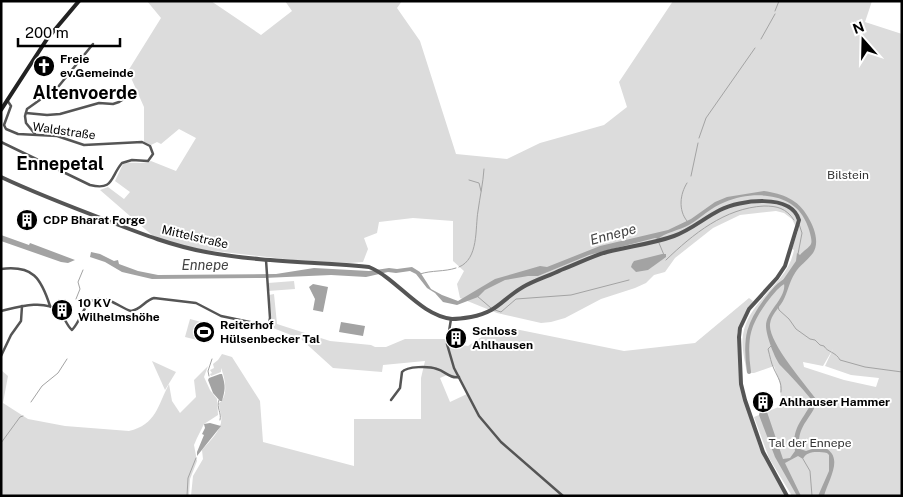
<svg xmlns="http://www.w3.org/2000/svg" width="903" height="497" viewBox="0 0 903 497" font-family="'Public Sans',sans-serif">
<rect width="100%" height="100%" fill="#fff"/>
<g fill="#dcdcdc" fill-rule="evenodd">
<path d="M 147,1 L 211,1 L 261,35 L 292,11 L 285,1 L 402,1 L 397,8 L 420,41 L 456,154 L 507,159 L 540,143 L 604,125 L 627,107 L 619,82 L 673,1 L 872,1 L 865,22 L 902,34 L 902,496 L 792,496 L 769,458 L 754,417 L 781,406 L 780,384 L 774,366 L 754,373 L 747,373 C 745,361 741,347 743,335 C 748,300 788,284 794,250 L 792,249 L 798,231 L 792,219 L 784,213 L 776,211 L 740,215 L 713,228 L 675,258 L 665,272 L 654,275 L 646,283 L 635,288 L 601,299 L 565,318 L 551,322 L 541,323 L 497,313 L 460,298 L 457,284 L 464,271 L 453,261 L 453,221 L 413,218 L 379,222 L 377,233 L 364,238 L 368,249 L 363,262 L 349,263 L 293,260 L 205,250 L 176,244 L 153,236 L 100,190 L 108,187 L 124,199 L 130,192 L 115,181 L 123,164 C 133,161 142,165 151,161 L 176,171 L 196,138 L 179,129 L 161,144 L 157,142 L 151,145 L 144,142 L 144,107 L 128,71 L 161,18 ZM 833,349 L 825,366 L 851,375 L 879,378 L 876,387 L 844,380 L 804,367 L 803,362 L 823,366 Z"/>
<path d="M 294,281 L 295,289 L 268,291 L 268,283 Z"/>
<path d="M 274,294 L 277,324 L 330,341 L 371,345 L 375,347 L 386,347 L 405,339 L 445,339 L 449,343 L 468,346 L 483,336 L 506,333 L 515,329 L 624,351 L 695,343 L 749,298 L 753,301 L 745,313 L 737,333 L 742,392 L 759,447 L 786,496 L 191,496 L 193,476 L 203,459 L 202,450 C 210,440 224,429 221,415 C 220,410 219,408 219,403 C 229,396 225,378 221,368 L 221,372 L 211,376 L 210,374 L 212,373 L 210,370 L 214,368 L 213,364 L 218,360 L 222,354 L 232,357 L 260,401 L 263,442 L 354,466 L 354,419 L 421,419 L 421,378 L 425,361 L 383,365 L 382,372 L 333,368 L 301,339 L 268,326 L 272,322 L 269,295 ZM 447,375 L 459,379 L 467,394 L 450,402 L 440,378 Z"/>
<path d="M 190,319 L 212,325 L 209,343 L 185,337 Z"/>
<path d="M 152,361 L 176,372 L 165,390 Z"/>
<path d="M 208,366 L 204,377 L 210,390 L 217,399 L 218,415 L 204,424 L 197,438 L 194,445 L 197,461 L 190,479 L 189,496 L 1,496 L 1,370 L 8,376 L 3,403 L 28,419 L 65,426 L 129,431 C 156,425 158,405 169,384 L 172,401 L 180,413 L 196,397 L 194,380 Z"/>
</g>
<g fill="#a3a3a3">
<path d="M 764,191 C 783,194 798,199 808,217 C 814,227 820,242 813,253 C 807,261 800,265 795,273 C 789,282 788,292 783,301 C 778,309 771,315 770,324 C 768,342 805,384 816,399 C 818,414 794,425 800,449 L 806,451 L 821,446 C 846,455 829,478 824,496 L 818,496 L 829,471 L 829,455 L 827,453 C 819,452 807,450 803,459 L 798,456 L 785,463 L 801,496 L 797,496 L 775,457 L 759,415 L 760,411 L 766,409 L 783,459 L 790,458 L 795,451 C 791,428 803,420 812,402 L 810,398 C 801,387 791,376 781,366 C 775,360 766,335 766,326 C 766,310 790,296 783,280 L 796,261 L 797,253 L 800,255 C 803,251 809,248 811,244 C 813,240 808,226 806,222 C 793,191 751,191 725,202 C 711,207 701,218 689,225 C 680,230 664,233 658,239 L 655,238 L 589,255 L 538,276 L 528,276 L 505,280 L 485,290 L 478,297 L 457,305 L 443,302 L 435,293 L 427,288 L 416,274 L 410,271 L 396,273 L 388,272 L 366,277 L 331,275 L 264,278 L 152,279 L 122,272 L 105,262 L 90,257 L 91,252 L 100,254 L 114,261 L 118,260 L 119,264 L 138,271 L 158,275 L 276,274 L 314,268 L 369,271 L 389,268 L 397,269 L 412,267 L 420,272 L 431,289 L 442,295 L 458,301 L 495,279 L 540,266 L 547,267 L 600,246 L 668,230 L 691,219 L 715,202 L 727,197 Z"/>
<path d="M 1,235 L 29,245 L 30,243 L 75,260 L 68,263 L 61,262 L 1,241 Z"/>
<path d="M 662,254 L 666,254 L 666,257 L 648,270 L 636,272 L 631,267 L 632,264 L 634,261 Z"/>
<path d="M 313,284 L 328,287 L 323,312 L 313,310 L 315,299 L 309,287 Z"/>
<path d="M 341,322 L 365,326 L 363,336 L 339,332 Z"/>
<path d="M 220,374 L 222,374 C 226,387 225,390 222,401 L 220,401 L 213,393 L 208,380 L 209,378 Z"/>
<path d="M 210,423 L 221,426 L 197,456 L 197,452 L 204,435 L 202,434 L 205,428 L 204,424 Z"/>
</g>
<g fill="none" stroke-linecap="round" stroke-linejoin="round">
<g stroke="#a3a3a3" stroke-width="1">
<path d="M 775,11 L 779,1"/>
<path d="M 761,39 L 775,14"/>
<path d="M 699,138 L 706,118 L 755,48"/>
<path d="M 691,176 L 698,143"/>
<path d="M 469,180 L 479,183 L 481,191"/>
<path d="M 687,221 C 678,210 680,194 687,183"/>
<path d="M 659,243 L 664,255"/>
<path d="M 798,254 L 802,233 L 799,224"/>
<path d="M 666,260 C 693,234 725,208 764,206 C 777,206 786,208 794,220"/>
<path d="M 459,267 C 479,259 475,228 478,211 C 480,196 483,184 484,169"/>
<path d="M 420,274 C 432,270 444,272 456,268"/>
<path d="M 477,296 L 491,308"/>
<path d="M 76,299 L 80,289 L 78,282 L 83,270"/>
<path d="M 778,306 L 779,310 L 789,319 L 796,329 L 810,339 L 815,340 L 820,345 L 824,346 C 827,352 836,352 840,360 L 865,367 L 902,372"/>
<path d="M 495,310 L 501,312 L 516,299 L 571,295 L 629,280"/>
<path d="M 771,346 L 768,349 C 770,356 771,363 774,369 C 778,378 782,382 781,392"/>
<path d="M 209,376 L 208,371 L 212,359"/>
<path d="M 219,400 C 216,408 222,413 220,420"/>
<path d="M 31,402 L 42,386 L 58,373 L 67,359"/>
<path d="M 1,443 L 20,417 L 23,416"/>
<path d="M 803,459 L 810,471 L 812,496"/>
<path d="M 187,496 L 188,478 L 196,458"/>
</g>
<path stroke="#a3a3a3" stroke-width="4" d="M 749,372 C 744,338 748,322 770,295 C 775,289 780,282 788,280"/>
<g stroke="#555" stroke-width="2.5">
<path d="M 26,113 L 47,115 L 60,114 L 99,103 L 113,104 L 119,102 L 132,94"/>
<path d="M 35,134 L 26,123 L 25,116 L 27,109 L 58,87 L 93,44"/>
<path d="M 1,142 L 90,185 C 114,191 110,177 122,163 L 132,160 L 148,161 L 153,154 L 150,146 L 142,142 L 84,145 L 57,136 L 18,134 L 6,129 L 4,125 L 11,106 L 7,100"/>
<path d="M 1,269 C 33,265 41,278 50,306"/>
<path d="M 1,311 C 18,307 44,299 59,311 C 65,317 66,325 72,330 C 85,316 84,291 110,301 C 118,304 124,309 131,311 C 141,310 145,300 154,298 L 196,303 L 221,316 L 265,325 L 269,323 L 270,318 L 266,260"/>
<path d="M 451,319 L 447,344 L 454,368 L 479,416 L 501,442 L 563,496"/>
<path d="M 1,356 L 11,335 L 21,321 L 22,306"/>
<path d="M 391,400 L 400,388 L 402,372 C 407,366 429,366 437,369 C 445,371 450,379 459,377"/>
</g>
<path stroke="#555" stroke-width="4" d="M 1,177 C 37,194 74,208 111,222 C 142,234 173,246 206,252 C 260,262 315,262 369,267 C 398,279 419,315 452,319 C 459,319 465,318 471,317 C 498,312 502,299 523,287 C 535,280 549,276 561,270 C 577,264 592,256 607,252 C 630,246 652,244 674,236 C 691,230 704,218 720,210 C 740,200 791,193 799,220 L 785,266 L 777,278 L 749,309 L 740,328 L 739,337 L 741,384 L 745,400 L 763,452 L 787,496"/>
<path stroke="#222" stroke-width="4" d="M 1,110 L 47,39 L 79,1"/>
</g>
<defs>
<g id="church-disc" transform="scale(1.125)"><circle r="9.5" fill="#000" stroke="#fff"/><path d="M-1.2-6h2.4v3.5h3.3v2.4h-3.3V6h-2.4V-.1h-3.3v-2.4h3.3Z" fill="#fff"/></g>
<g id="building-disc" transform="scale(1.125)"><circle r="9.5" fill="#000" stroke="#fff"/><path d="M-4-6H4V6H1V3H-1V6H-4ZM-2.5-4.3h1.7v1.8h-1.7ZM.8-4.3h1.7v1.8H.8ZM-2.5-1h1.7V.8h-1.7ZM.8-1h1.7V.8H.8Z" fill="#fff"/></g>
<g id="stadium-disc" transform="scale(1.125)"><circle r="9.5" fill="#000" stroke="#fff"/><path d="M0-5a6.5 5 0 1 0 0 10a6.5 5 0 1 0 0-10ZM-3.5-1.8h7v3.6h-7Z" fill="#fff"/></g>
</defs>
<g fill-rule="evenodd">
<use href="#church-disc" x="44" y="66"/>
<use href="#building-disc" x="27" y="220"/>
<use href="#building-disc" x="62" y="310"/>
<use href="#stadium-disc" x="204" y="332"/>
<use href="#building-disc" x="456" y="338"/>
<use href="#building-disc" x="763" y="402"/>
</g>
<g text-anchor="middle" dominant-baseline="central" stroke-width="4" stroke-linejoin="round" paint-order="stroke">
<g font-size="12" font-weight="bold" fill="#000" stroke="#fff" text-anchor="start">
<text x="60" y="59">Freie<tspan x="60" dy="14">ev.Gemeinde</tspan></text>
<text x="43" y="220">CDP Bharat Forge</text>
<text x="78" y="303">10 KV<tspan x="78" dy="14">Wilhelmshöhe</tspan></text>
<text x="220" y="325">Reiterhof<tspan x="220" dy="14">Hülsenbecker Tal</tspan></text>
<text x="472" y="331">Schloss<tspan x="472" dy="14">Ahlhausen</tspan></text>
<text x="779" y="402">Ahlhauser Hammer</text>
</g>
<g font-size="12" fill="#000" stroke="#fff">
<text transform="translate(64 131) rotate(8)">Waldstraße</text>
<text transform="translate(195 237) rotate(13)">Mittelstraße</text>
</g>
<g font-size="12" fill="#333" stroke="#fff">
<text x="848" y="175">Bilstein</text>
<text x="810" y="443">Tal der Ennepe</text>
</g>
<g font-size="14" font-style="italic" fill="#444" stroke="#fff">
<text transform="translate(613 234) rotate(-15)">Ennepe</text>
<text x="205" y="265">Ennepe</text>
</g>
<g font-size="18" font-weight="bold" fill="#000" stroke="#fff">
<text x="85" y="92">Altenvoerde</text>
<text x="60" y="163">Ennepetal</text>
</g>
</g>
<rect width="903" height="497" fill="none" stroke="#000000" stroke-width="5"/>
<g transform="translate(863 40) rotate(340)" stroke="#ffffff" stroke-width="4" paint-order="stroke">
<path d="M0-4L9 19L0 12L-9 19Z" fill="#000000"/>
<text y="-8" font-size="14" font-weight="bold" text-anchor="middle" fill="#000000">N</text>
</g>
<path d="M18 38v8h102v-8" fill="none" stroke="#000000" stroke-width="2.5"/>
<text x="25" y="38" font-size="15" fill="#000000" stroke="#ffffff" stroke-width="4" paint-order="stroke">200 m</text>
</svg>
